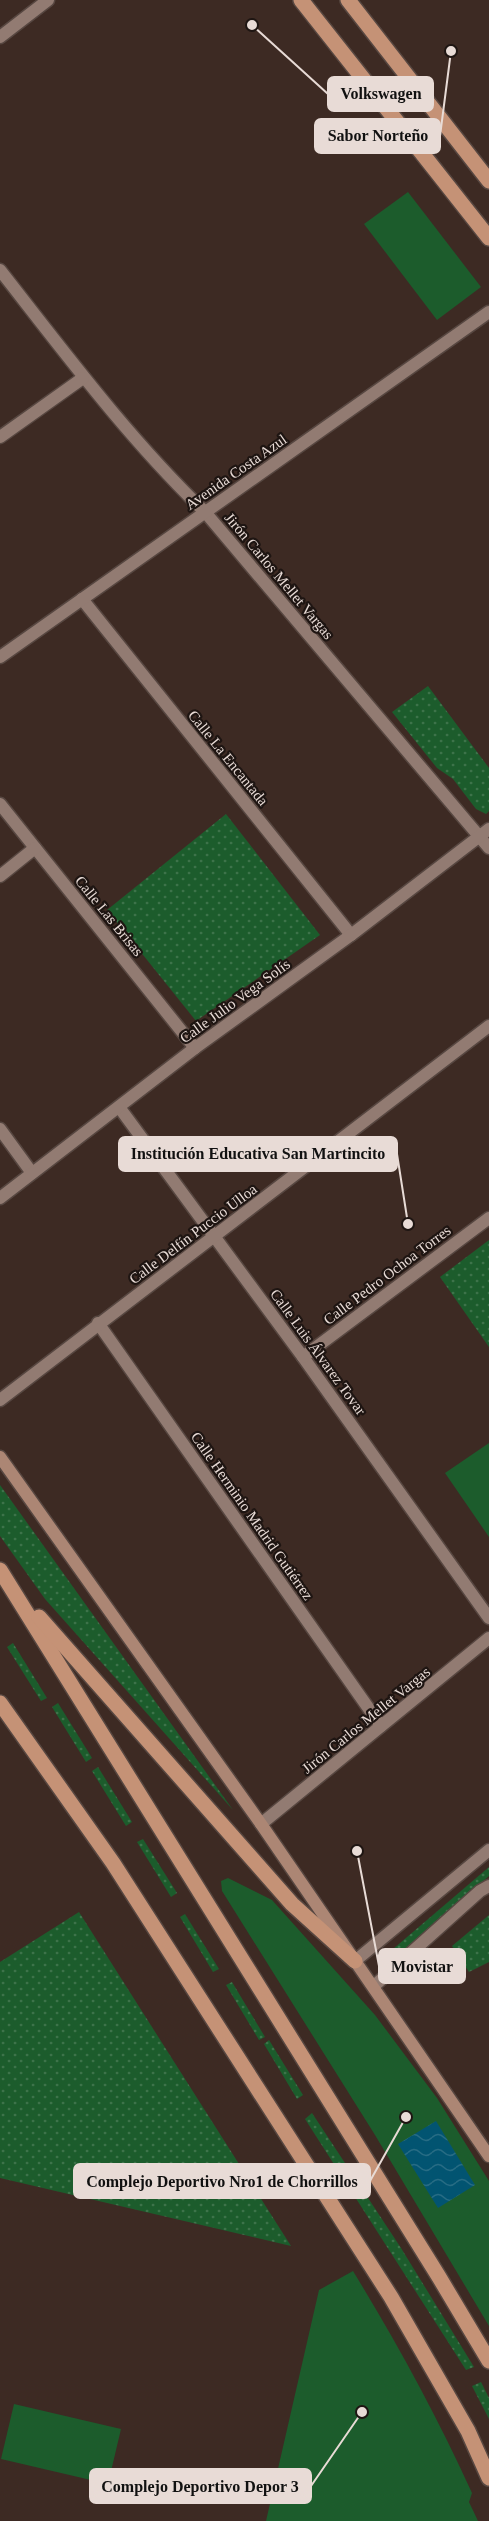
<svg xmlns="http://www.w3.org/2000/svg" width="489" height="2521" viewBox="0 0 489 2521" font-family="Georgia,serif">
<defs>
<pattern id="green-dots" width="8" height="8" patternUnits="userSpaceOnUse" patternTransform="scale(1.5)"><rect width="8" height="8" fill="#1c5c2c"/><path d="M2 2h.1M6 6h.1" fill="none" stroke="#3d734a" stroke-width="1.8" stroke-linecap="round"/></pattern>
<pattern id="water-waves" width="16" height="10" patternUnits="userSpaceOnUse" patternTransform="scale(1.5)"><rect width="16" height="10" fill="#025471"/><path d="M0 5q4-4 8 0t8 0" fill="none" stroke="#276c84"/></pattern>
</defs>
<rect width="100%" height="100%" fill="#3d2a23"/>
<g fill="url(#green-dots)">
<path d="M 428,686 L 489,768 L 489,811 L 486,814 L 476,809 L 453,779 L 437,768 L 392,712 Z"/>
<path d="M 226,814 L 320,935 L 196,1021 L 107,910 Z"/>
<path d="M 489,1240 L 489,1347 L 440,1277 Z"/>
<path d="M 0,1485 L 233,1810 L 45,1599 L 0,1536 Z"/>
<path d="M 13,1643 L 47,1698 L 41,1701 L 7,1647 Z"/>
<path d="M 58,1703 L 92,1758 L 86,1762 L 52,1707 Z"/>
<path d="M 98,1767 L 132,1822 L 126,1826 L 92,1771 Z"/>
<path d="M 143,1839 L 177,1893 L 171,1897 L 137,1842 Z"/>
<path d="M 489,1867 L 489,1876 L 386,1966 L 379,1961 Z"/>
<path d="M 79,1912 L 291,2246 L 0,2178 L 0,1962 Z"/>
<path d="M 185,1914 L 219,1969 L 213,1972 L 180,1917 Z"/>
<path d="M 489,1915 L 489,1962 L 469,1972 L 452,1946 Z"/>
<path d="M 232,1982 L 265,2037 L 259,2040 L 226,1985 Z"/>
<path d="M 269,2040 L 303,2095 L 297,2099 L 264,2044 Z"/>
<path d="M 312,2113 L 401,2248 L 474,2367 L 466,2370 L 305,2119 Z"/>
<path d="M 481,2382 L 489,2398 L 489,2419 L 472,2386 Z"/>
</g>
<g fill="#1c5c2c">
<path d="M 408,192 L 481,287 L 437,320 L 364,224 Z"/>
<path d="M 489,1443 L 489,1537 L 445,1473 Z"/>
<path d="M 228,1878 L 272,1900 L 375,2015 L 437,2098 L 489,2181 L 489,2326 L 375,2135 L 222,1891 L 221,1881 Z"/>
<path d="M 353,2271 C 397,2343 437,2416 472,2493 L 469,2502 L 478,2521 L 266,2521 L 319,2290 Z"/>
<path d="M 14,2404 L 121,2429 L 108,2484 L 1,2459 Z"/>
</g>
<path fill="url(#water-waves)" d="M 436,2121 L 475,2185 L 438,2208 L 398,2144 Z"/>
<g fill="none" stroke-linecap="round" stroke-linejoin="round">
<g stroke="#574741" stroke-width="15">
<g id="minor">
<path d="M 0,37 L 48,0"/>
<path d="M 0,270 C 65,353 129,439 205,512 L 489,848"/>
<path d="M 0,437 L 83,378"/>
<path d="M 82,599 L 351,935"/>
<path d="M 0,804 L 195,1048"/>
<path d="M 0,876 L 35,848"/>
<path d="M 119,1107 L 303,1357 L 489,1618"/>
<path d="M 0,1129 L 32,1173"/>
<path d="M 0,1198 L 195,1048 L 351,935 L 489,829"/>
<path d="M 98,1323 L 381,1726"/>
<path d="M 303,1357 L 489,1218"/>
<path d="M 0,1400 L 489,1026"/>
<path d="M 261,1824 L 489,1638"/>
<path d="M 355,1961 L 489,1850"/>
<path d="M 374,1986 L 480,1891 L 489,1886"/>
</g>
</g>
<g stroke="#574741" stroke-width="15">
<path id="tertiary" d="M 0,657 L 489,312"/>
</g>
<g stroke="#574741" stroke-width="15">
<path id="secondary" d="M 0,1457 L 261,1824 L 489,2156"/>
</g>
<g stroke="#574741" stroke-width="18">
<g id="primary">
<path d="M 301,0 L 489,238"/>
<path d="M 348,0 L 489,181"/>
<path d="M 0,1570 L 439,2277 L 489,2361"/>
<path d="M 39,1617 L 292,1904 L 355,1961"/>
<path d="M 0,1703 L 113,1863 L 391,2297 L 468,2431 L 489,2478"/>
</g>
</g>
<use href="#minor" stroke="#927b72" stroke-width="12"/>
<use href="#tertiary" stroke="#927b72" stroke-width="12"/>
<use href="#secondary" stroke="#ac8674" stroke-width="12"/>
<use href="#primary" stroke="#c59276" stroke-width="15"/>
</g>
<g text-anchor="middle" dominant-baseline="central" stroke-width="4.5" stroke-linejoin="round" paint-order="stroke">
<g font-size="15" fill="#e8dbd6" stroke="#1e1512">
<text transform="translate(236 472) rotate(-35)">Avenida Costa Azul</text>
<text transform="translate(279 576) rotate(50)">Jirón Carlos Mellet Vargas</text>
<text transform="translate(228 758) rotate(51)">Calle La Encantada</text>
<text transform="translate(109 916) rotate(51)">Calle Las Brisas</text>
<text transform="translate(235 1001) rotate(-36)">Calle Julio Vega Solís</text>
<text transform="translate(193 1234) rotate(-37)">Calle Delfín Puccio Ulloa</text>
<text transform="translate(387 1275) rotate(-37)">Calle Pedro Ochoa Torres</text>
<text transform="translate(318 1352) rotate(54)">Calle Luis Álvarez Tovar</text>
<text transform="translate(252 1516) rotate(55)">Calle Herminio Madrid Gutiérrez</text>
<text transform="translate(366 1720) rotate(-39)">Jirón Carlos Mellet Vargas</text>
</g>
</g>
<path fill="none" stroke="#e8dbd6" stroke-width="2" d="M252 25L328 94M451 51L440 136M408 1224L397 1154M357 1851L379 1966M406 2117L370 2181M362 2412L311 2486"/>
<g fill="#e8dbd6" stroke="#1e1512" stroke-width="2">
<circle cx="252" cy="25" r="6"/>
<circle cx="451" cy="51" r="6"/>
<circle cx="408" cy="1224" r="6"/>
<circle cx="357" cy="1851" r="6"/>
<circle cx="406" cy="2117" r="6"/>
<circle cx="362" cy="2412" r="6"/>
</g>
<g fill="#e8dbd6" stroke="#e8dbd6" stroke-width="2">
<rect x="328" y="77" width="105" height="34" rx="6"/>
<rect x="315" y="119" width="125" height="34" rx="6"/>
<rect x="119" y="1137" width="278" height="34" rx="6"/>
<rect x="379" y="1949" width="86" height="34" rx="6"/>
<rect x="74" y="2164" width="296" height="34" rx="6"/>
<rect x="90" y="2469" width="221" height="34" rx="6"/>
</g>
<g font-size="16" text-anchor="middle" font-weight="bold" fill="#111">
<text x="381" y="99">Volkswagen</text>
<text x="378" y="141">Sabor Norteño</text>
<text x="258" y="1159">Institución Educativa San Martincito</text>
<text x="422" y="1972">Movistar</text>
<text x="222" y="2187">Complejo Deportivo Nro1 de Chorrillos</text>
<text x="200" y="2492">Complejo Deportivo Depor 3</text>
</g>
</svg>
